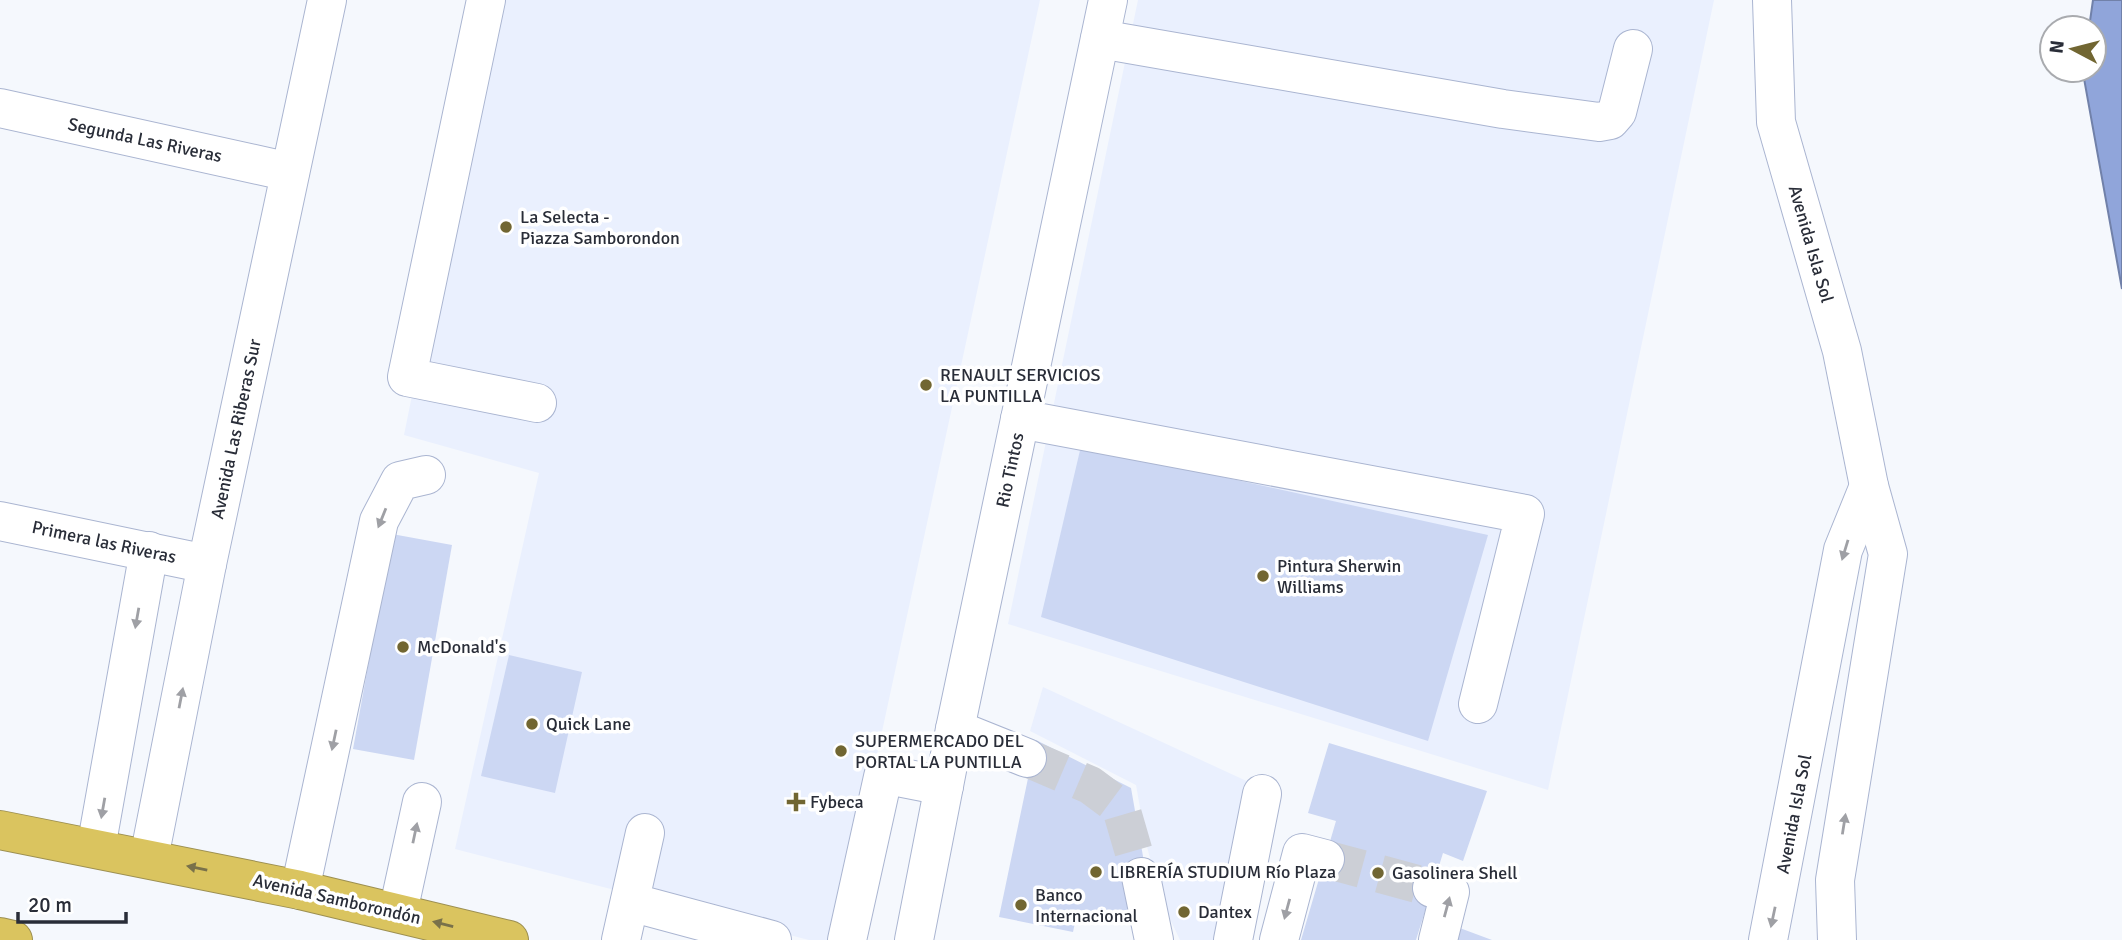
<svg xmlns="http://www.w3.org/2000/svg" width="2122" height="940" viewBox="0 0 2122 940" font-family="Signika,sans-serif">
<rect width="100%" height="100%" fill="#f5f8fd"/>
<g fill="#eaf0fe">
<path d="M 492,0 L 1040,0 L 837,940 L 809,940 L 455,849 L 539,473 L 404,435 Z"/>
<path d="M 1138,0 L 1714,0 L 1548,790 L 1008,624 Z"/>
<path d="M 1043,687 L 1253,784 L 1220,940 L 1180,940 L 1163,904 L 1147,847 L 1136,785 L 1030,731 Z"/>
</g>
<path fill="#90a5da" stroke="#7181a9" stroke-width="2" d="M 2093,0 L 2122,0 L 2122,289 L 2083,73 L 2083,70 L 2094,70 L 2094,28 L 2089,28 Z"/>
<g fill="#ccd7f3">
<path d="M 1081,446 L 1488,535 L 1428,741 L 1041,617 Z"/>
<path d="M 392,534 L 452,545 L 414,760 L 353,749 Z"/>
<path d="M 509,655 L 582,672 L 555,793 L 481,776 Z"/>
<path d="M 1036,740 L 1131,788 L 1144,862 L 1138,915 L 1119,923 L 1076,918 L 1073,932 L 999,917 Z"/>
<path d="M 1329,743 L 1487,791 L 1463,861 L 1443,853 L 1416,940 L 1301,940 L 1336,821 L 1308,813 Z"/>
<path d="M 1449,924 L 1492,940 L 1445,940 Z"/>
</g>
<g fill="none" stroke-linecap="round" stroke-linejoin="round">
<g stroke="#cccfd6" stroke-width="38" stroke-dasharray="38 19" stroke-linecap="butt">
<path d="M 1027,758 L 1090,785 L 1121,808 L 1141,877"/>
<path d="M 1325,859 L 1432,888"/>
</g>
<g stroke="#aab5d1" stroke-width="40">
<g id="minor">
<path d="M 486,0 L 407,377 L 537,403"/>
<path d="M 1772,0 L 1776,122 L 1842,351 L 1869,486 L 1888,554 L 1835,880 L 1837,940"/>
<path d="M 1100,39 L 1503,109 L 1599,122 L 1610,120 L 1617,112 L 1633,49"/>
<path d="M 0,108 L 290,172"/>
<path d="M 1020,419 L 1525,514 L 1478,704"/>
<path d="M 0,521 L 207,564"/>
<path d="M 955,729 L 1027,758"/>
<path d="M 96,848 L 149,551"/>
<path d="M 149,858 L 207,564 L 327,0"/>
<path d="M 1141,877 L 1154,940"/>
<path d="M 1432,888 L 1450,892 L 1438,940"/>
<path d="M 300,890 L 379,521 L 400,481 L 426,475"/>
<path d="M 630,902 L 772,940"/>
<path d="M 398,912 L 422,802"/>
<path d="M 621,940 L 645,833"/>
<path d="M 847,940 L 883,777 L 888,775 L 944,786"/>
<path d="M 914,940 L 955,729 L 1108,0"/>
<path d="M 1233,940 L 1262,794"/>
<path d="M 1279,940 L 1302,853 L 1325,859"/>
<path d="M 1768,940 L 1843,550 L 1869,486"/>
</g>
</g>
<g stroke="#9c8f51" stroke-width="40">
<g id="highway">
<path d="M 0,830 L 300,890 L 509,940"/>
<path d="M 0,937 L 13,940"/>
</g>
</g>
<use href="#minor" stroke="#fff" stroke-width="38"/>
<use href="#highway" stroke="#dac45f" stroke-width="38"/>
</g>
<defs><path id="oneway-solid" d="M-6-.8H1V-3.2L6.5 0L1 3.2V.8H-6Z" transform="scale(1.75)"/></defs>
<g fill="#9fa0a5">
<use href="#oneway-solid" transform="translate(382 518) rotate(112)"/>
<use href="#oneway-solid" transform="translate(1845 550) rotate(107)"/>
<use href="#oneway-solid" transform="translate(137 618) rotate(100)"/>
<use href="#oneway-solid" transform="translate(181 698) rotate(-79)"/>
<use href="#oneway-solid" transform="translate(334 740) rotate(102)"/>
<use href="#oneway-solid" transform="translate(103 808) rotate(100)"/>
<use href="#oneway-solid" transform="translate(1844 824) rotate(-81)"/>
<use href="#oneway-solid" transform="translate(415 833) rotate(-78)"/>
<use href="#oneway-solid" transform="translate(1447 907) rotate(-75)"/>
<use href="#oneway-solid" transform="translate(1287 909) rotate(105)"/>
<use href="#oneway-solid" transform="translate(1773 917) rotate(102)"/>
</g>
<g fill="#79714a">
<use href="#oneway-solid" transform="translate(197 868) rotate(-168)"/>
<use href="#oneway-solid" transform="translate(443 924) rotate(-166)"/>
</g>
<g fill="#716632" stroke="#fff" stroke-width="2.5">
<circle cx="506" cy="227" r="7"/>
<circle cx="926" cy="385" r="7"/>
<circle cx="1263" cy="576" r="7"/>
<circle cx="403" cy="647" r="7"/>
<circle cx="532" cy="724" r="7"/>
<circle cx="841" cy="751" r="7"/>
<path d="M792.5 791.5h7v7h7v7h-7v7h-7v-7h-7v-7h7z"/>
<circle cx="1096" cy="872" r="7"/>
<circle cx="1378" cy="873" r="7"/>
<circle cx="1021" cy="905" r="7"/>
<circle cx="1184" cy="912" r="7"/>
</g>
<g text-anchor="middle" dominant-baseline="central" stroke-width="7" stroke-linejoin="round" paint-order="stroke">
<g font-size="18" fill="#292d38" stroke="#fff">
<text transform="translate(145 140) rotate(12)">Segunda Las Riveras</text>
<text transform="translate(1811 244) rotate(74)">Avenida Isla Sol</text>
<text transform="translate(236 429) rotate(-78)">Avenida Las Riberas Sur</text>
<text transform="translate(1010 470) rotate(-78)">Rio Tintos</text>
<text transform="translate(104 542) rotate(12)">Primera las Riveras</text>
<text transform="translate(1794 814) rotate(-79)">Avenida Isla Sol</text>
<text transform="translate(337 899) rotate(13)">Avenida Samborondón</text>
</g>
<g font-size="18" fill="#292d38" stroke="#fff" text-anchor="start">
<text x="520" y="217">La Selecta -<tspan x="520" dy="21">Piazza Samborondon</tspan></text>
<text x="940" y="375">RENAULT SERVICIOS<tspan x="940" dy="21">LA PUNTILLA</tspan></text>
<text x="1277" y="566">Pintura Sherwin<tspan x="1277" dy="21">Williams</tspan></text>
<text x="417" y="647">McDonald's</text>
<text x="546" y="724">Quick Lane</text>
<text x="855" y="741">SUPERMERCADO DEL<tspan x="855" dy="21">PORTAL LA PUNTILLA</tspan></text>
<text x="810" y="802">Fybeca</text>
<text x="1110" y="872">LIBRERÍA STUDIUM Río Plaza</text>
<text x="1392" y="873">Gasolinera Shell</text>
<text x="1035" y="895">Banco<tspan x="1035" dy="21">Internacional</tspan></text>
<text x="1198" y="912">Dantex</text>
</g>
</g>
<g transform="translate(2073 49) rotate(277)"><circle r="33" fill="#ffffff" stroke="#a9abaf" stroke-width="2"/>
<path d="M0-5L12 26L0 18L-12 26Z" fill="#716632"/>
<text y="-10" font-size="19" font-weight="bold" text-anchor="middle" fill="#292d38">N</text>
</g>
<path d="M18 912v10h108v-10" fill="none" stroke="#292d38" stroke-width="3.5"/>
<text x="28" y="912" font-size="21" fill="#292d38" stroke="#ffffff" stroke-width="5" paint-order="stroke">20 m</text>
</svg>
